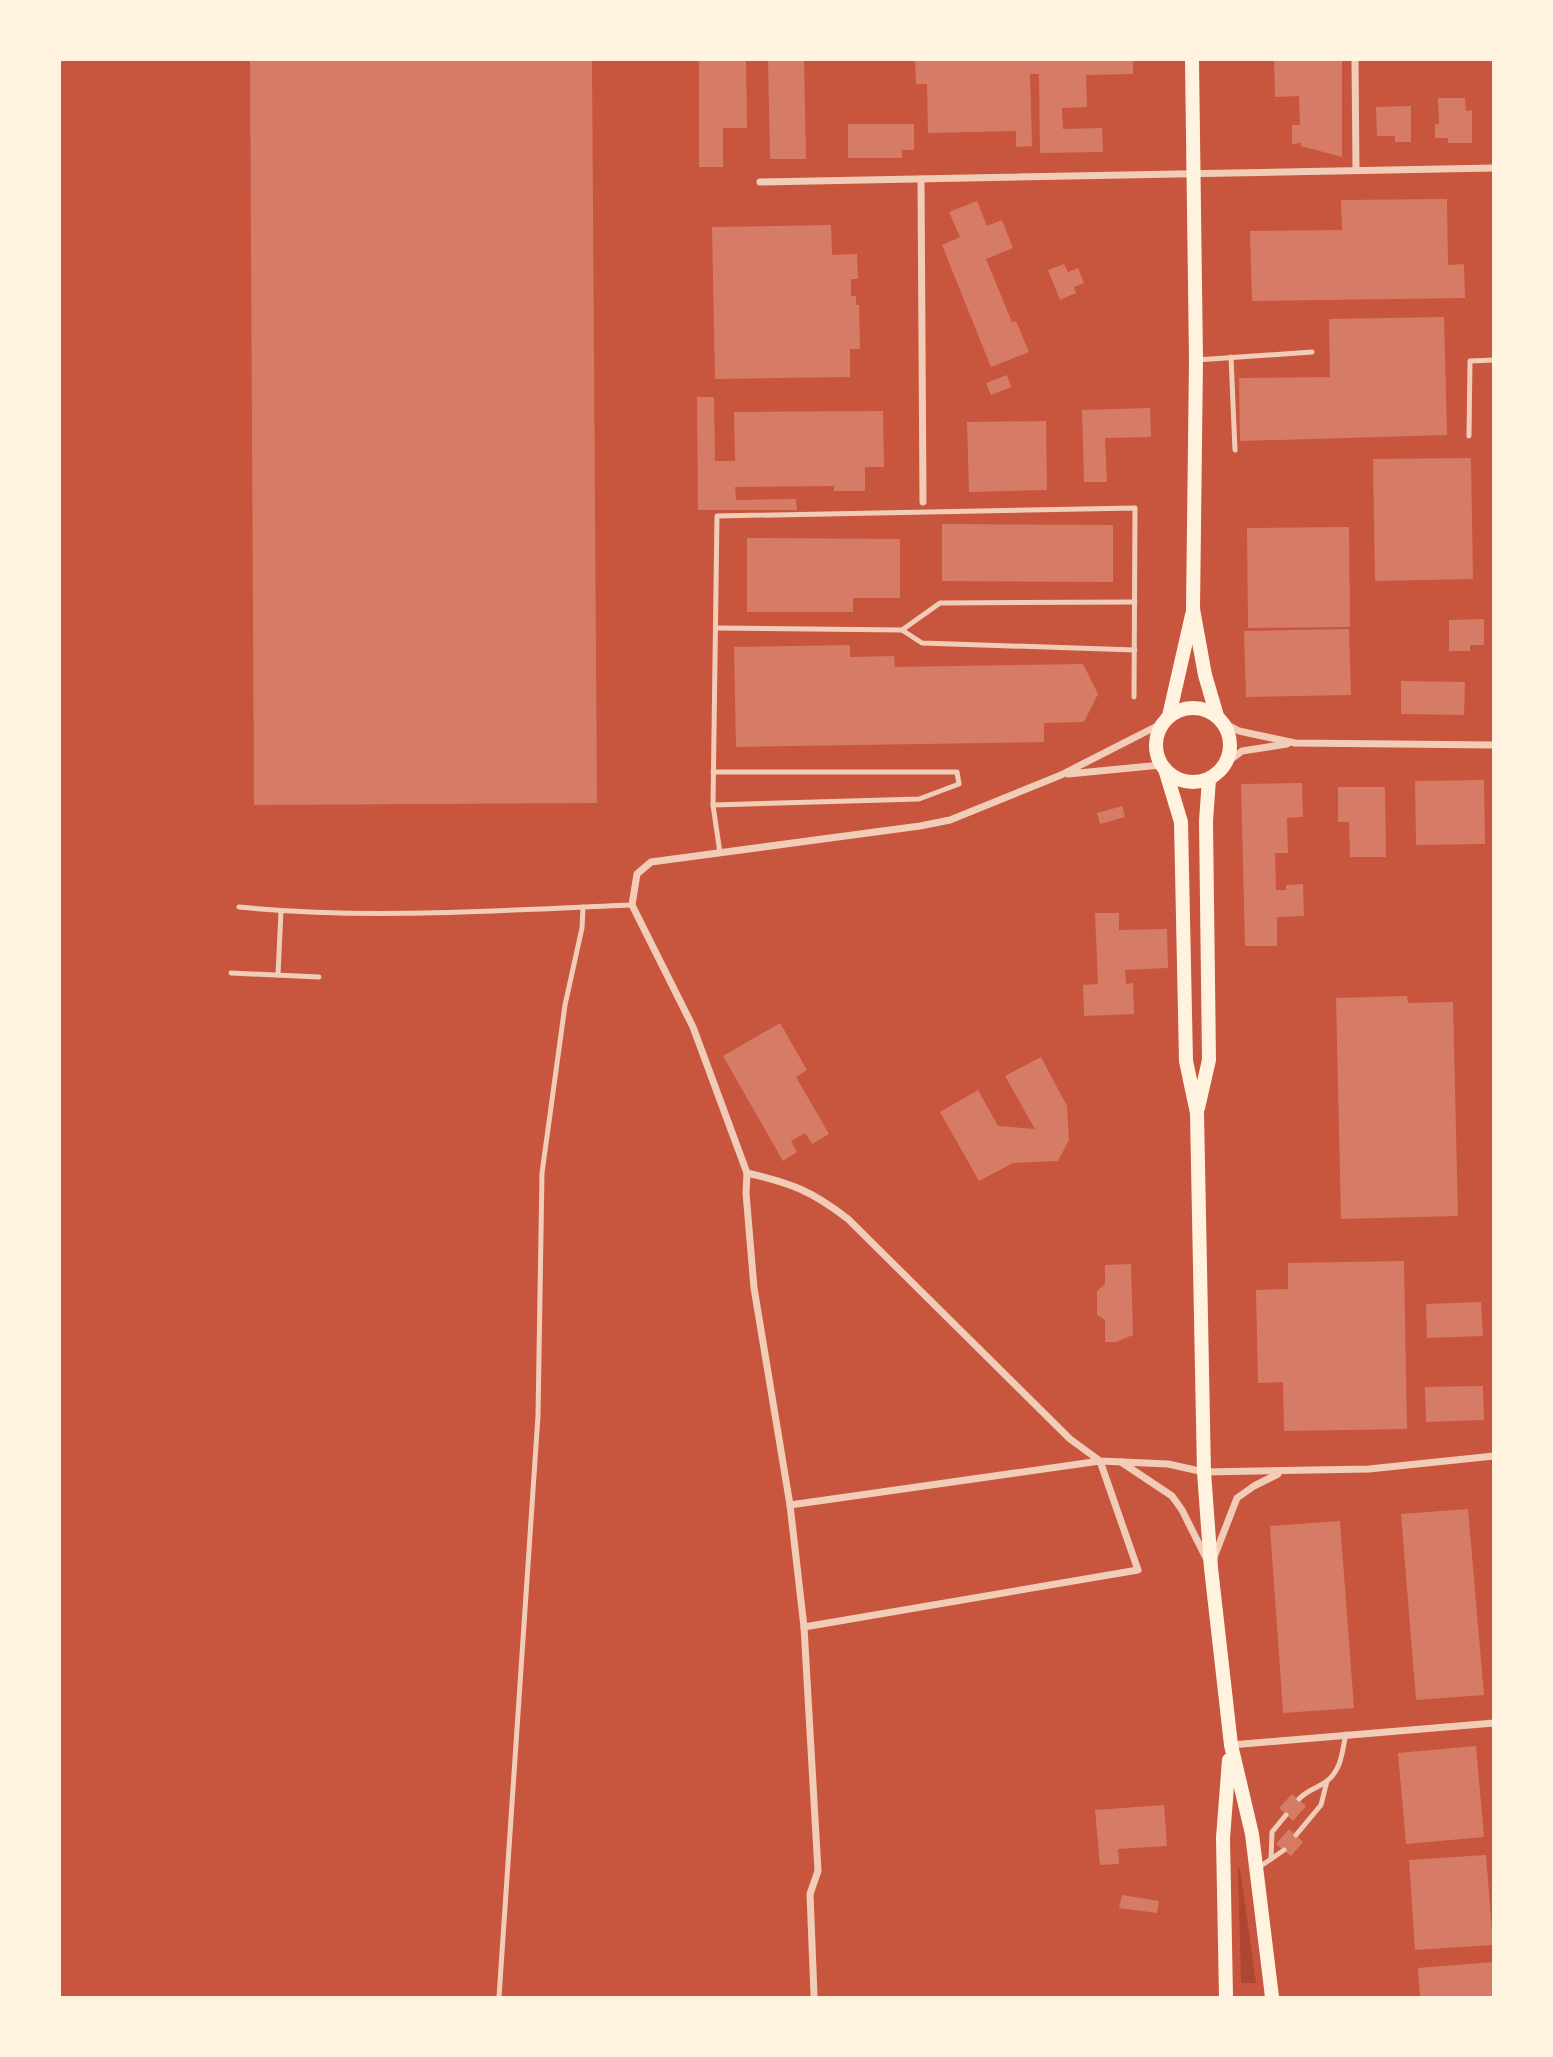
<svg xmlns="http://www.w3.org/2000/svg" width="1553" height="2057" viewBox="0 0 1553 2057" font-family="Roboto,sans-serif">
<rect width="100%" height="100%" fill="#c8553d"/>
<path fill="#ae4732" d="M 1238,1868 L 1240,1868 L 1256,1983 L 1241,1983 Z"/>
<g fill="#d67c66">
<path d="M 250,60 L 592,60 L 597,803 L 254,805 Z"/>
<path d="M 699,60 L 746,60 L 747,128 L 723,128 L 723,167 L 699,167 Z"/>
<path d="M 768,60 L 804,60 L 806,159 L 770,159 Z"/>
<path d="M 915,60 L 1133,60 L 1133,74 L 1086,75 L 1087,107 L 1062,108 L 1063,129 L 1102,128 L 1103,152 L 1040,153 L 1039,74 L 1030,74 L 1032,146 L 1016,147 L 1016,131 L 928,133 L 927,84 L 916,84 Z"/>
<path d="M 1274,60 L 1342,60 L 1342,157 L 1301,146 L 1301,143 L 1292,144 L 1292,125 L 1300,125 L 1299,96 L 1275,97 Z"/>
<path d="M 1438,98 L 1465,98 L 1466,111 L 1472,110 L 1472,143 L 1448,143 L 1448,138 L 1435,138 L 1435,124 L 1439,124 Z"/>
<path d="M 1411,106 L 1411,142 L 1395,142 L 1395,136 L 1377,136 L 1376,107 Z"/>
<path d="M 848,124 L 914,124 L 914,150 L 902,150 L 902,158 L 848,158 Z"/>
<path d="M 1447,199 L 1448,265 L 1464,264 L 1465,298 L 1252,301 L 1250,231 L 1342,230 L 1341,200 Z"/>
<path d="M 977,201 L 987,226 L 1002,220 L 1013,248 L 986,259 L 1012,322 L 1016,321 L 1029,352 L 991,367 L 942,245 L 960,237 L 949,212 Z"/>
<path d="M 831,225 L 832,255 L 857,254 L 858,279 L 851,279 L 851,296 L 856,296 L 856,305 L 859,305 L 860,349 L 850,349 L 850,377 L 715,379 L 712,227 Z"/>
<path d="M 1064,264 L 1068,272 L 1078,268 L 1084,283 L 1074,287 L 1076,293 L 1060,300 L 1048,270 Z"/>
<path d="M 1444,317 L 1447,435 L 1240,441 L 1239,378 L 1330,377 L 1329,319 Z"/>
<path d="M 1007,375 L 1011,387 L 991,395 L 986,383 Z"/>
<path d="M 697,397 L 714,397 L 715,461 L 735,461 L 734,412 L 883,411 L 884,467 L 865,467 L 865,491 L 834,491 L 834,486 L 735,487 L 736,500 L 796,499 L 797,510 L 698,510 Z"/>
<path d="M 1150,408 L 1151,437 L 1105,438 L 1107,482 L 1084,482 L 1082,410 Z"/>
<path d="M 1046,421 L 1047,490 L 969,492 L 967,422 Z"/>
<path d="M 1471,458 L 1473,579 L 1375,581 L 1373,459 Z"/>
<path d="M 942,524 L 1113,525 L 1113,582 L 942,581 Z"/>
<path d="M 1349,527 L 1350,627 L 1248,628 L 1247,528 Z"/>
<path d="M 747,538 L 900,539 L 900,598 L 853,598 L 853,612 L 747,612 Z"/>
<path d="M 1484,619 L 1484,645 L 1470,645 L 1470,651 L 1449,651 L 1449,620 Z"/>
<path d="M 1349,629 L 1351,695 L 1246,697 L 1244,631 Z"/>
<path d="M 850,645 L 850,657 L 894,656 L 895,667 L 1083,664 L 1098,694 L 1084,722 L 1044,723 L 1044,742 L 736,747 L 734,647 Z"/>
<path d="M 1401,681 L 1465,682 L 1464,715 L 1401,714 Z"/>
<path d="M 1484,780 L 1485,844 L 1416,845 L 1415,781 Z"/>
<path d="M 1302,783 L 1303,817 L 1287,818 L 1288,853 L 1275,853 L 1276,890 L 1286,890 L 1286,885 L 1303,884 L 1304,916 L 1277,917 L 1277,946 L 1245,946 L 1241,784 Z"/>
<path d="M 1338,787 L 1385,787 L 1386,857 L 1350,857 L 1349,822 L 1338,822 Z"/>
<path d="M 1122,806 L 1125,817 L 1100,824 L 1097,813 Z"/>
<path d="M 1095,913 L 1119,913 L 1119,930 L 1167,929 L 1168,968 L 1125,970 L 1126,984 L 1133,983 L 1134,1014 L 1084,1016 L 1083,985 L 1098,984 Z"/>
<path d="M 1407,996 L 1408,1003 L 1453,1002 L 1458,1216 L 1341,1219 L 1336,998 Z"/>
<path d="M 780,1023 L 807,1070 L 796,1077 L 829,1134 L 812,1144 L 805,1133 L 791,1141 L 797,1152 L 783,1161 L 723,1056 Z"/>
<path d="M 1041,1057 L 1067,1106 L 1069,1140 L 1058,1161 L 1013,1163 L 979,1181 L 940,1112 L 978,1090 L 998,1126 L 1035,1129 L 1005,1076 Z"/>
<path d="M 1404,1261 L 1407,1429 L 1284,1431 L 1283,1382 L 1258,1383 L 1256,1290 L 1288,1289 L 1288,1263 Z"/>
<path d="M 1131,1264 L 1133,1335 L 1116,1342 L 1105,1342 L 1105,1320 L 1097,1315 L 1097,1291 L 1105,1284 L 1105,1265 Z"/>
<path d="M 1481,1302 L 1483,1336 L 1427,1338 L 1426,1304 Z"/>
<path d="M 1483,1386 L 1484,1420 L 1426,1422 L 1425,1387 Z"/>
<path d="M 1468,1509 L 1484,1695 L 1416,1700 L 1401,1514 Z"/>
<path d="M 1340,1521 L 1354,1708 L 1283,1713 L 1270,1526 Z"/>
<path d="M 1476,1746 L 1484,1837 L 1406,1844 L 1398,1753 Z"/>
<path d="M 1292,1794 L 1306,1806 L 1293,1821 L 1279,1808 Z"/>
<path d="M 1164,1805 L 1167,1846 L 1118,1849 L 1119,1864 L 1100,1865 L 1095,1810 Z"/>
<path d="M 1289,1829 L 1303,1842 L 1291,1856 L 1276,1844 Z"/>
<path d="M 1486,1855 L 1493,1945 L 1415,1950 L 1409,1860 Z"/>
<path d="M 1122,1895 L 1159,1901 L 1157,1913 L 1119,1908 Z"/>
<path d="M 1494,1962 L 1494,1997 L 1420,1997 L 1418,1968 Z"/>
</g>
<g fill="none" stroke-linecap="round" stroke-linejoin="round">
<g stroke="#f1ccb7" stroke-width="5">
<path d="M 1231,357 L 1235,450"/>
<path d="M 1196,360 L 1312,352"/>
<path d="M 1469,436 L 1470,361 L 1494,360"/>
<path d="M 716,628 L 902,630 L 922,643 L 1135,650"/>
<path d="M 902,630 L 940,603 L 1135,602"/>
<path d="M 713,805 L 919,799 L 959,784 L 957,772 L 713,772"/>
<path d="M 720,853 L 713,805 L 717,516 L 1135,508 L 1134,697"/>
<path d="M 239,907 C 370,920 502,910 632,905"/>
<path d="M 231,973 L 319,977"/>
<path d="M 278,975 L 281,911"/>
<path d="M 1299,1799 C 1307,1790 1318,1788 1327,1781 C 1342,1769 1342,1751 1346,1734"/>
<path d="M 1296,1835 L 1321,1805 L 1327,1781"/>
<path d="M 1271,1859 L 1284,1850"/>
<path d="M 1258,1868 L 1271,1859 L 1272,1832 L 1286,1815"/>
<path d="M 499,1997 L 538,1416 L 542,1173 L 565,1005 L 582,928 L 583,907"/>
</g>
<g stroke="#f1ccb7" stroke-width="7">
<path d="M 1355,60 L 1356,170"/>
<path d="M 921,179 L 923,502"/>
<path d="M 760,182 L 1494,168"/>
<path d="M 1163,723 L 1061,775 L 950,820 L 920,826 L 651,862 L 637,874 L 632,905 L 693,1027 L 747,1173 C 791,1183 812,1191 848,1219 L 1070,1439 L 1100,1461 L 1168,1464 L 1204,1472 L 1369,1469 L 1494,1456"/>
<path d="M 1224,723 L 1239,731 L 1295,743 L 1494,745"/>
<path d="M 1226,763 L 1242,751 L 1287,744"/>
<path d="M 1068,774 L 1161,765"/>
<path d="M 747,1173 L 746,1193 L 754,1288 L 790,1505 L 804,1627 L 818,1871 L 810,1894 L 814,1995"/>
<path d="M 1121,1462 L 1172,1496 L 1182,1510 L 1206,1558"/>
<path d="M 790,1505 L 1100,1461 L 1138,1570 L 804,1627"/>
<path d="M 1213,1560 L 1237,1498 L 1254,1486 L 1278,1474"/>
<path d="M 1231,1745 L 1494,1723"/>
</g>
<g stroke="#fff3e0" stroke-width="14">
<path d="M 1192,60 L 1196,360 L 1193,609 L 1205,675 L 1217,716"/>
<circle cx="1193" cy="745" r="37"/>
<path d="M 1169,716 L 1192,615"/>
<path d="M 1165,769 L 1181,822 L 1186,1061 L 1197,1113 L 1204,1472 L 1211,1568 L 1231,1745 L 1252,1834 L 1272,1997"/>
<path d="M 1198,1108 L 1209,1060 L 1206,821 L 1209,779"/>
<path d="M 1226,1997 L 1223,1838 L 1229,1760"/>
</g>
</g>
<rect width="1553" height="2057" fill="none" stroke="#fff3e0" stroke-width="122"/>
</svg>
